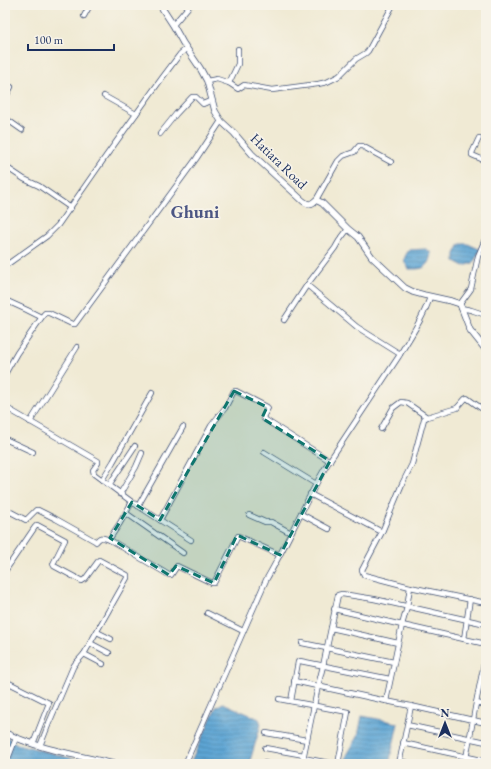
<svg xmlns="http://www.w3.org/2000/svg" width="491" height="769" viewBox="0 0 491 769" font-family="'EB Garamond',serif">
<defs>
<pattern id="water-rules" width="6" height="5" patternUnits="userSpaceOnUse"><rect width="6" height="5" fill="#5da5d4"/><path d="M0 2.5h6" fill="none" stroke="#4c87af"/></pattern>
</defs>
<rect width="100%" height="100%" fill="#f7f3e8"/>
<filter id="ink" filterUnits="userSpaceOnUse"><feTurbulence type="fractalNoise" baseFrequency=".025" numOctaves="2"/><feDisplacementMap in="SourceGraphic" scale="8" xChannelSelector="R" yChannelSelector="G"/><feConvolveMatrix kernelMatrix="1 2 1 2 8 2 1 2 1" color-interpolation-filters="sRGB"/></filter>
<filter id="wash" filterUnits="userSpaceOnUse"><feTurbulence type="fractalNoise" baseFrequency=".012" numOctaves="4" result="noise"/><feDisplacementMap in="SourceGraphic" scale="16" xChannelSelector="R" yChannelSelector="G"/><feGaussianBlur stdDeviation="0.9" result="paint"/><feColorMatrix in="noise" values="0 0 0 0 0 0 0 0 0 0 0 0 0 0 0 0 0 1.4 0 .05"/><feComposite in="paint" operator="in"/></filter>
<g filter="url(#wash)">
<rect width="100%" height="100%" fill="#f0ead4"/>
<g fill="url(#water-rules)" stroke="#3c6a99">
<path d="M 460,244 L 468,244 L 481,250 L 478,254 L 473,263 L 464,266 L 455,261 L 455,254 Z"/>
<path d="M 426,249 L 431,253 C 428,269 423,269 409,269 C 403,260 403,259 409,250 Z"/>
<path d="M 223,703 L 259,719 L 261,724 L 249,764 L 190,764 L 216,707 Z"/>
<path d="M 362,716 L 398,723 L 389,764 L 345,764 L 347,755 L 358,736 Z"/>
<path d="M 5,736 L 17,744 L 93,764 L 5,764 Z"/>
</g>
</g>
<g filter="url(#ink)">
<g fill="none" stroke-linecap="round" stroke-linejoin="round">
<g stroke="#3b4b70" stroke-width="6">
<g id="minor">
<path d="M 84,16 L 90,5"/>
<path d="M 173,25 L 190,5"/>
<path d="M 207,81 L 217,79 L 229,83 L 238,89 L 244,85 L 272,90 L 318,84 L 327,82 L 339,76 L 356,59 L 366,53 L 368,51 L 393,5"/>
<path d="M 229,83 L 238,64 L 238,49"/>
<path d="M 104,96 L 136,114"/>
<path d="M 5,98 L 11,87"/>
<path d="M 5,118 L 22,130"/>
<path d="M 160,134 L 176,114 L 192,97 L 196,97 L 203,104 L 212,100"/>
<path d="M 479,138 L 472,153 L 472,155 L 486,161"/>
<path d="M 6,167 L 24,179 L 39,186 L 71,208"/>
<path d="M 316,200 L 338,161 L 343,156 L 354,152 L 359,146 L 362,146 L 391,162"/>
<path d="M 5,266 L 47,236 L 58,225 L 106,156 L 162,78 L 180,54 L 186,49"/>
<path d="M 307,285 L 335,248 L 339,241 L 348,229"/>
<path d="M 5,300 L 27,310 L 41,317"/>
<path d="M 460,304 L 471,289 L 478,256 L 486,237"/>
<path d="M 461,308 L 471,310 L 486,315"/>
<path d="M 284,320 L 307,285 L 357,327 L 400,354"/>
<path d="M 5,374 L 17,353 L 44,314 L 45,313 L 49,313 L 72,324 L 75,324 L 196,159 L 221,121"/>
<path d="M 5,407 L 98,461 L 98,463 L 93,470 L 94,474 L 132,502 L 191,540"/>
<path d="M 486,409 L 481,408 L 467,398 L 465,399 L 457,408 L 427,417 L 424,419 L 412,464 L 402,484 L 382,532 L 362,570 L 364,575 L 410,587 L 486,603"/>
<path d="M 30,422 L 77,347"/>
<path d="M 381,429 L 393,408 L 401,402 L 407,403 L 427,417"/>
<path d="M 5,439 L 33,452"/>
<path d="M 264,452 L 316,484"/>
<path d="M 102,480 L 113,462 L 152,393"/>
<path d="M 109,485 L 135,446"/>
<path d="M 120,494 L 136,467 L 142,453"/>
<path d="M 310,494 L 382,532"/>
<path d="M 132,502 L 120,523 L 110,538 L 110,540 L 169,575 L 171,575 L 177,566 L 212,583 L 214,583 L 238,536 L 280,555"/>
<path d="M 138,506 L 183,427"/>
<path d="M 5,509 L 26,520 L 36,510 L 38,510 L 56,519 L 95,541 L 96,542 C 101,535 103,538 110,540"/>
<path d="M 126,513 L 183,553"/>
<path d="M 301,514 L 329,529"/>
<path d="M 249,515 L 265,522 L 271,522 L 291,533"/>
<path d="M 160,520 L 211,426 L 225,408 L 234,391 L 236,391 L 267,407 L 268,408 L 263,417 L 264,419 L 330,461"/>
<path d="M 5,571 L 35,527 L 37,525 L 65,540 L 53,564 L 54,566 L 82,581 L 85,579 L 99,560 L 127,575 L 127,578 L 84,654 L 75,664 L 73,667 L 49,723 L 40,746"/>
<path d="M 334,609 L 402,625 L 407,607 L 410,587"/>
<path d="M 207,613 L 243,631"/>
<path d="M 331,628 L 398,643"/>
<path d="M 97,632 L 111,639"/>
<path d="M 464,639 L 470,599"/>
<path d="M 90,643 L 109,653"/>
<path d="M 302,643 L 394,662"/>
<path d="M 84,654 L 103,664"/>
<path d="M 5,681 L 49,703 L 33,744"/>
<path d="M 294,681 L 386,701"/>
<path d="M 279,699 L 348,712 L 338,764"/>
<path d="M 291,701 L 298,662 L 300,661 L 390,679"/>
<path d="M 476,703 L 486,705"/>
<path d="M 411,706 L 486,723"/>
<path d="M 407,725 L 486,742"/>
<path d="M 266,733 L 307,740"/>
<path d="M 403,743 L 486,761"/>
<path d="M 265,748 L 304,755"/>
<path d="M 303,758 L 335,764"/>
<path d="M 399,761 L 412,764"/>
<path d="M 265,763 L 268,764"/>
<path d="M 6,764 L 16,738"/>
<path d="M 185,764 L 266,580 C 289,541 306,498 330,460 C 353,425 376,391 399,356 C 410,337 423,319 430,297"/>
<path d="M 302,764 L 318,686 L 323,666 L 338,595 L 342,594 L 374,599 L 486,624"/>
<path d="M 399,764 L 411,706 L 386,701 L 402,625 L 486,644"/>
<path d="M 465,764 L 476,703 L 486,654"/>
</g>
</g>
<g stroke="#3b4b70" stroke-width="7">
<g id="tertiary">
<path d="M 160,5 L 173,25 L 183,43 L 200,68 L 207,81 L 215,111 L 221,121 L 234,133 L 252,154 L 303,201 C 308,205 311,205 316,200 L 322,203 L 348,229 L 358,237 L 372,257 L 405,288 L 413,292 L 424,295 L 451,301 L 460,304 L 470,330 L 486,350"/>
<path d="M 5,733 C 39,749 77,755 114,764"/>
</g>
</g>
<use href="#minor" stroke="#fff" stroke-width="4.5"/>
<use href="#tertiary" stroke="#fff" stroke-width="5.5"/>
</g>
</g>
<path fill="#0f766e" fill-opacity="0.2" stroke="#0f766e" stroke-width="3" stroke-dasharray="8 5" stroke-linejoin="round" d="M 234,391 L 267,407 L 262,418 L 330,461 L 280,555 L 237,535 L 214,583 L 176,566 L 169,575 L 110,538 L 132,502 L 160,520 Z"/>
<g text-anchor="middle" dominant-baseline="central" stroke-width="3.5" stroke-linejoin="round" paint-order="stroke">
<g font-size="14" fill="#1b2f5e" stroke="#f7f3e8">
<text transform="translate(279 161) rotate(44)">Hatiara Road</text>
</g>
<g font-size="18" font-weight="bold" fill="#4c5684" stroke="#f7f3e8">
<text x="195" y="211">Ghuni</text>
</g>
</g>
<rect width="491" height="769" fill="none" stroke="#f7f3e8" stroke-width="20"/>
<g transform="translate(445 723)" stroke="#f7f3e8" stroke-width="3" paint-order="stroke">
<path d="M0-3L7 15L0 10L-7 15Z" fill="#1b2f5e"/>
<text y="-6" font-size="11" font-weight="bold" text-anchor="middle" fill="#1b2f5e">N</text>
</g>
<path d="M28 44v6h86v-6" fill="none" stroke="#1b2f5e" stroke-width="2"/>
<text x="34" y="44" font-size="12" fill="#1b2f5e" stroke="#f7f3e8" stroke-width="3" paint-order="stroke">100 m</text>
</svg>
